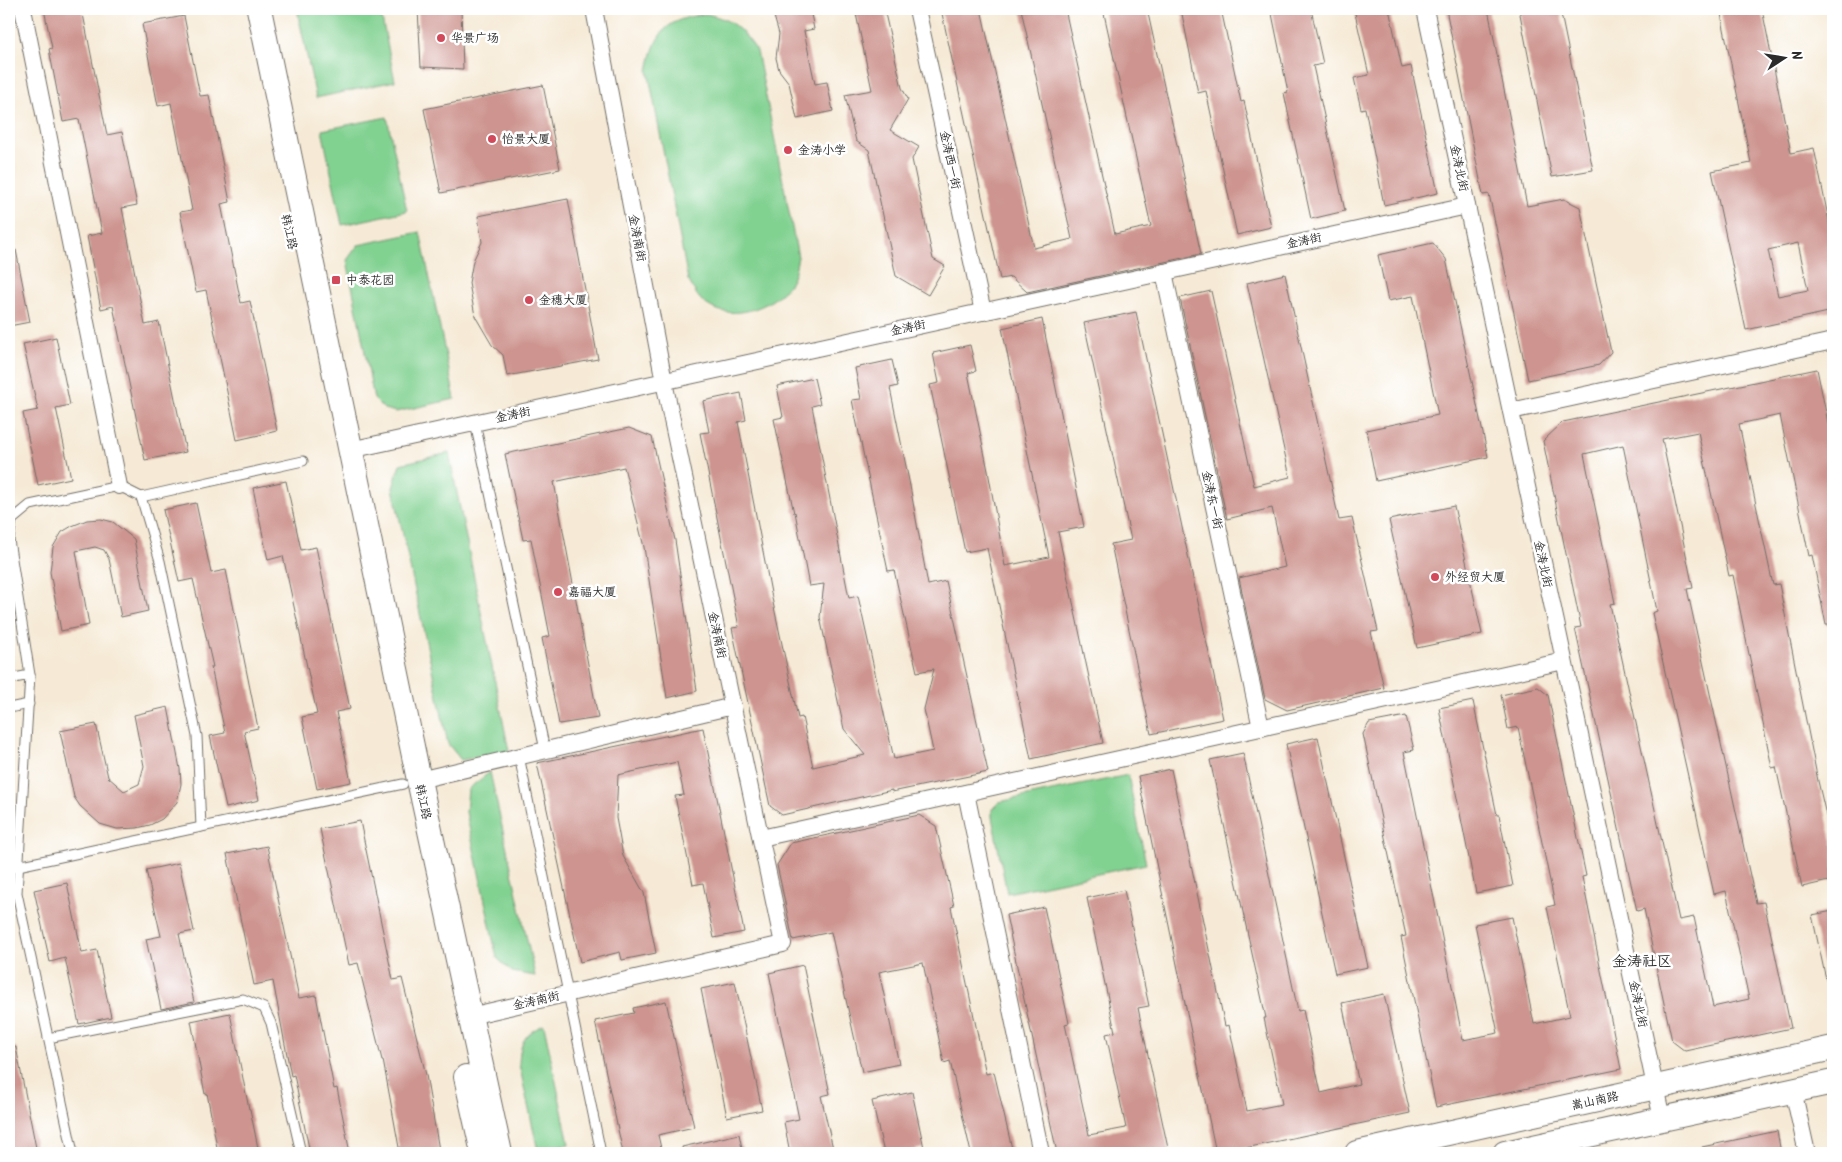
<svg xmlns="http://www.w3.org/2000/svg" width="1842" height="1162" viewBox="0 0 1842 1162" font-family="Kalam,'LXGW WenKai TC',sans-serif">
<rect width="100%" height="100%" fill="#fff"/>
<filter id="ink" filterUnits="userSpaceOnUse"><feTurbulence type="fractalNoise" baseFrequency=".02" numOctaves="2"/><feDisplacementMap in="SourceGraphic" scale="10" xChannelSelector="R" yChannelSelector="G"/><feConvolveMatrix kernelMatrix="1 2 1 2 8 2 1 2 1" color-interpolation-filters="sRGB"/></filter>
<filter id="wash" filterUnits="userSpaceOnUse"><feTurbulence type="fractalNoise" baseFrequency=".0096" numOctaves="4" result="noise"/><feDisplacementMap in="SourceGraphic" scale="20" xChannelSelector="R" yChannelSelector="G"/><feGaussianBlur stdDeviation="1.12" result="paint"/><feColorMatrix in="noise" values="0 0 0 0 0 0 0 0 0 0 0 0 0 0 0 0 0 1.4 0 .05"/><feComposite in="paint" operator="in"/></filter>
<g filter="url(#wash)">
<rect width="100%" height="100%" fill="#f6ead6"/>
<g fill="#81d191" stroke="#567e5e">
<path d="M 297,9 L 380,9 L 395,81 L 316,98 Z"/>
<path d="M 706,14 C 733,19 742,30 757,51 L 798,257 C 796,265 795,276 790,283 C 773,309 726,325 701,300 C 696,295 692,286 688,280 L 648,71 C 655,32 666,19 706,14 Z"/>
<path d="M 387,117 L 407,211 L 342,225 L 322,130 Z"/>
<path d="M 420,232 L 455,399 L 396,412 L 384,409 L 374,399 L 347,260 L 358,245 Z"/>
<path d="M 449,453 L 509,751 L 461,760 L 448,744 L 393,488 L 400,464 Z"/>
<path d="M 490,772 L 535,976 L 512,972 L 497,958 L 466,812 L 468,789 Z"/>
<path d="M 1128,775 L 1146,864 L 1007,893 L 992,817 L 992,809 L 999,802 Z"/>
<path d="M 544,1025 L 569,1144 L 538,1151 L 519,1064 C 520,1043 524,1033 544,1025 Z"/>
</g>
<g id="blocks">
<g fill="#ce948f" fill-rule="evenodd">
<path d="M 44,9 L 82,9 L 107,135 L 122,132 L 137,205 L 122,208 L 145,325 L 159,322 L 186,452 L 145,460 L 113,306 L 101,309 L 87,236 L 102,233 L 79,119 L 63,122 L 49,49 L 52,48 Z"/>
<path d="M 418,9 L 461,9 L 463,69 L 421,67 Z"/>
<path d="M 772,9 L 810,9 L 814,29 L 804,31 L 815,84 L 827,82 L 833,111 L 797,119 L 789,83 L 779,70 L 776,58 L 779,34 Z"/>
<path d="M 855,9 L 884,9 L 902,88 L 908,99 L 890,130 L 919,147 L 912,159 L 933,259 L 945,266 L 928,295 L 896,276 L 869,150 L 856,141 L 845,95 L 872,90 Z"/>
<path d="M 941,9 L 981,9 L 1034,248 L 1072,239 L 1021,9 L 1065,9 L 1115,234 L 1151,226 L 1103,9 L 1147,9 L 1201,254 L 1027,292 L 1011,277 L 1000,279 Z"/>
<path d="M 1181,9 L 1221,9 L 1241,102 L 1244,101 L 1271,227 L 1237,235 L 1206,91 L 1198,93 Z"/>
<path d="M 1271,9 L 1311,9 L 1323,64 L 1313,66 L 1345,211 L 1311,219 L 1284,93 L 1288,92 Z"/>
<path d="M 1354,9 L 1389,9 L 1402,68 L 1411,66 L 1438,193 L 1384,205 L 1365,108 L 1361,109 L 1354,78 L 1369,75 Z"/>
<path d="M 1446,9 L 1488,9 L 1527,206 L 1564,199 L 1580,207 L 1611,352 L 1599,365 L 1528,380 L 1489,194 L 1483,195 Z"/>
<path d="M 1519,9 L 1560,9 L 1593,170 L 1552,177 Z"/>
<path d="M 1720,9 L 1762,9 L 1791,153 L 1814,148 L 1833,241 L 1833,311 L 1746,330 L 1712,171 L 1751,163 ZM 1798,243 L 1808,290 L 1778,296 L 1768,250 Z"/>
<path d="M 184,16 L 200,96 L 209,95 L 230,202 L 221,204 L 241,303 L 250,301 L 277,431 L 237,440 L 206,290 L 196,292 L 180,212 L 192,210 L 171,103 L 158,106 L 142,24 Z"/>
<path d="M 543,85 L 560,169 L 441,193 L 424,109 Z"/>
<path d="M 568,199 L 598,359 L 507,376 L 503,355 L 492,345 L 475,316 L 469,283 L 473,261 L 482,242 L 478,216 Z"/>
<path d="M 1433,243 L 1446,259 L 1488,457 L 1376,481 L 1366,430 L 1438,415 L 1413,296 L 1388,301 L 1378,255 Z"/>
<path d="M 16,250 L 30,322 L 9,326 L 9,251 Z"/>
<path d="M 1285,274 L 1339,520 L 1352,518 L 1378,631 L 1371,632 L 1384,688 L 1287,710 L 1265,699 L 1239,578 L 1285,567 L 1272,508 L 1227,519 L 1180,298 L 1211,291 L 1254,486 L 1290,477 L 1247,283 Z"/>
<path d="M 1136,312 L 1223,719 L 1151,734 L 1111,544 L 1131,540 L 1084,323 Z"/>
<path d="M 1042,319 L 1084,527 L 1058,532 L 1103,743 L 1031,759 L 987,548 L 965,552 L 930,385 L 939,383 L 933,353 L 970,345 L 976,371 L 968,373 L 988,471 L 1005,566 L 1049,557 L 1002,328 Z"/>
<path d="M 56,337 L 70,405 L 56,408 L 71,478 L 38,485 L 23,413 L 38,410 L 23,344 Z"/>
<path d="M 892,360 L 898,386 L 890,388 L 910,486 L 928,585 L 946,581 L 988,772 L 892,792 L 892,790 L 782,815 L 770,806 L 732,628 L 739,627 L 700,433 L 709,432 L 703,401 L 741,393 L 746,420 L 738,422 L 772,598 L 798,718 L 802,717 L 813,767 L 865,755 L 844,729 L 820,617 L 824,584 L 809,586 L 795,512 L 794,513 L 774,419 L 783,417 L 777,386 L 814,378 L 820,404 L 812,406 L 849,598 L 858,596 L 894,759 L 933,751 L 924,709 L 934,669 L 917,672 L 894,570 L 888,571 L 852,400 L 861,399 L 855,368 Z"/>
<path d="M 1817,369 L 1833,447 L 1833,625 L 1826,625 L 1812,555 L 1809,556 L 1780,415 L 1739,424 L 1773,585 L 1779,584 L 1818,781 L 1833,845 L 1833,880 L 1802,887 L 1776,767 L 1772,768 L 1733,575 L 1729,576 L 1698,432 L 1662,439 L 1693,588 L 1687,589 L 1756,903 L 1764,902 L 1791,1028 L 1685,1051 L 1672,1041 L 1644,909 L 1637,911 L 1575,628 L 1581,627 L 1543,441 L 1563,422 ZM 1623,445 L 1657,611 L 1652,613 L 1714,894 L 1726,891 L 1749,999 L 1713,1007 L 1694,917 L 1679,920 L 1610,604 L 1615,603 L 1584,454 Z"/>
<path d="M 629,428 L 652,437 L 675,540 L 697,691 L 667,698 L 644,547 L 624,467 L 554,482 L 598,718 L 559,724 L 542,638 L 550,636 L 531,539 L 523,540 L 505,454 Z"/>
<path d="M 286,481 L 301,550 L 316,547 L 350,709 L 336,712 L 351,782 L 317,789 L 302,717 L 317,714 L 303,648 L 283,556 L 268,560 L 253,488 Z"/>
<path d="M 196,503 L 211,573 L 226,570 L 258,728 L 244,731 L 259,800 L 226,808 L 210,736 L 225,733 L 211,667 L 213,667 L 193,579 L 179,582 L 163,510 Z"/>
<path d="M 1454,506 L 1482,634 L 1417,648 L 1389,520 Z"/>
<path d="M 101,519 L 113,522 L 134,539 L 148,611 L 121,617 L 109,559 L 104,550 L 95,547 L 76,551 L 89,625 L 61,631 L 50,572 L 53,547 L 62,532 L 72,526 L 87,520 Z"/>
<path d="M 1538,687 L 1548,695 L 1586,876 L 1582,877 L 1621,1069 L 1436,1107 L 1401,937 L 1406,936 L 1363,734 L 1369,723 L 1406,716 L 1414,750 L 1404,752 L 1463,1040 L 1498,1033 L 1475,924 L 1512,917 L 1534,1024 L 1570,1016 L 1547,907 L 1555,905 L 1518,727 L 1508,729 L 1501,695 Z"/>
<path d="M 1473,701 L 1497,815 L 1499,815 L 1513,886 L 1476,893 L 1439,708 Z"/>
<path d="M 168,707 L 180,769 L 181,784 L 177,802 L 162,819 L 150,825 L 137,828 L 117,829 L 100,824 L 80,806 L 74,797 L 60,731 L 96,724 L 108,777 L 124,791 L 139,784 L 144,766 L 134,715 Z"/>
<path d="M 703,728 L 744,932 L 714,938 L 703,883 L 693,885 L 675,796 L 684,795 L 677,762 L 618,775 L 616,818 L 623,856 L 644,893 L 656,953 L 622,960 L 620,952 L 580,962 L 537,763 Z"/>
<path d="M 1318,737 L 1368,967 L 1335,974 L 1286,744 Z"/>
<path d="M 1243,753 L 1298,1011 L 1303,1010 L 1321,1093 L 1359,1084 L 1342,1003 L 1384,994 L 1410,1113 L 1222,1153 L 1216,1153 L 1138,776 L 1171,769 L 1225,1026 L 1229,1025 L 1247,1111 L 1282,1104 L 1264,1018 L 1266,1018 L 1210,760 Z"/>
<path d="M 919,815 L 936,826 L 954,906 L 951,907 L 986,1074 L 994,1072 L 1013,1153 L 971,1153 L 950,1061 L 944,1063 L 923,963 L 879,972 L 899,1064 L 862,1072 L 831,932 L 793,940 L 777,865 L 791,843 Z"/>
<path d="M 360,821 L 393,980 L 402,978 L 426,1075 L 439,1150 L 418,1153 L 400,1153 L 383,1060 L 382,1060 L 358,963 L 349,965 L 320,829 Z"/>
<path d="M 267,846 L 299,998 L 316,995 L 334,1089 L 337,1088 L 350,1153 L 310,1153 L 294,1075 L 291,1076 L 273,981 L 254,985 L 227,854 Z"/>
<path d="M 179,863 L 194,931 L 179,934 L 194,1002 L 161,1009 L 146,939 L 161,936 L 146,870 Z"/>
<path d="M 67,883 L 82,953 L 97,950 L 111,1017 L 79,1024 L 65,958 L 50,962 L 34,890 Z"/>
<path d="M 1124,890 L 1149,1006 L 1138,1008 L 1169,1153 L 1057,1153 L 1006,915 L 1044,907 L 1069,1023 L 1065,1024 L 1089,1135 L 1126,1128 L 1106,1034 L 1115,1032 L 1087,898 Z"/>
<path d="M 1833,911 L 1833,984 L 1827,984 L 1812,915 Z"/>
<path d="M 803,965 L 830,1094 L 821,1096 L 834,1153 L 790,1153 L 784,1122 L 799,1119 L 769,973 Z"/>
<path d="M 735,982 L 762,1110 L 727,1117 L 701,989 Z"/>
<path d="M 666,1001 L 694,1127 L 658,1135 L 662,1153 L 623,1153 L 595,1021 L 634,1013 L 633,1008 Z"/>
<path d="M 230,1013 L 249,1109 L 250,1109 L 259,1153 L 218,1153 L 207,1093 L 205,1094 L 191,1021 Z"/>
<path d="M 16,1047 L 37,1153 L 9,1153 L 9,1048 Z"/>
<path d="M 912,1092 L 924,1148 L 899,1153 L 884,1153 L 872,1101 Z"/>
<path d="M 1777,1131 L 1781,1153 L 1703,1153 L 1702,1147 Z"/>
<path d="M 739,1134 L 743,1153 L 683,1153 L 682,1147 Z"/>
</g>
</g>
</g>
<g filter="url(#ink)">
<use href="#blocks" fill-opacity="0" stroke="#726e67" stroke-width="1"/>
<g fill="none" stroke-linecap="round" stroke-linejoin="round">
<g stroke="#726e67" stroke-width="11">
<g id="lane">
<path d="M 475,423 L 545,750"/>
<path d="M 141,497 L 160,561 L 197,736 L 201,827"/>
<path d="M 9,679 L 30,675"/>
<path d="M 9,708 L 29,704"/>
<path d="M 519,756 L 601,1153"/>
<path d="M 18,866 L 403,784"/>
<path d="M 48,1038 L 243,999 L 264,1008 L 271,1023 L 301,1153"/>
<path d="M 73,1153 L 17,893 L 30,675 L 9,540 L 12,520 L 30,505 L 119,486 L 141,497 L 303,461"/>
</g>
</g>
<g stroke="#726e67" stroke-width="18">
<g id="street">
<path d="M 23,9 L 119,486"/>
<path d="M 917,9 L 983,312"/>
<path d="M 1425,9 L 1662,1119"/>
<path d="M 1164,272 L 1261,728"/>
<path d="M 1511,411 L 1833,341"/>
<path d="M 350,450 L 1467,206"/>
<path d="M 419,780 L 733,706"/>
<path d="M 966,793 L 1041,1153"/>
<path d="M 761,838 L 1564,661"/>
<path d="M 470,1016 L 783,944 L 664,382 L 594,9"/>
<path d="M 1793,1090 L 1807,1153"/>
</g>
</g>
<g stroke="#726e67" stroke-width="26">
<g id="secondary">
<path d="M 259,9 L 419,780 L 500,1153"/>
<path d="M 466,1077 L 483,1153"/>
<path d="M 1357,1153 L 1833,1048"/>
<path d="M 1505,1153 L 1833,1082"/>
</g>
</g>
<use href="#lane" stroke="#fff" stroke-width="9"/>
<use href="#street" stroke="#fff" stroke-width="16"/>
<use href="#secondary" stroke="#fff" stroke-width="24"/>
</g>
</g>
<g fill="#d1495b" stroke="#fff" stroke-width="2">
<circle cx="441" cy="38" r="5"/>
<circle cx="492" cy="139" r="5"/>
<circle cx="788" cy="150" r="5"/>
<rect x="331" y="275" width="10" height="10" rx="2.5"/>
<circle cx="529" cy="300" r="5"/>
<circle cx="1435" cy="577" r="5"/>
<circle cx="558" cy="592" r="5"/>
</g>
<g text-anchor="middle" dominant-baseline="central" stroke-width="5" stroke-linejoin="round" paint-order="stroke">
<g font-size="12" fill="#2b2b2b" stroke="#fff" text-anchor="start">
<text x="451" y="38">华景广场</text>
<text x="502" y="139">怡景大厦</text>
<text x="798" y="150">金涛小学</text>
<text x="346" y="280">中泰花园</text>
<text x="539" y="300">金穗大厦</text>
<text x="1445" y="577">外经贸大厦</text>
<text x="568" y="592">嘉福大厦</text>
</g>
<g font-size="12" fill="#2b2b2b" stroke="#fff">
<text transform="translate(950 160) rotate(78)">金涛西一街</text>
<text transform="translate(1459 168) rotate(78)">金涛北街</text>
<text transform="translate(289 232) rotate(78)">韩江路</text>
<text transform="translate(637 238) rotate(79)">金涛南街</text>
<text transform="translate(1304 241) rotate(-12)">金涛街</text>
<text transform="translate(908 328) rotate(-12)">金涛街</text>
<text transform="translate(513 415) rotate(-12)">金涛街</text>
<text transform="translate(1212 500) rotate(78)">金涛东一街</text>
<text transform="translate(1543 564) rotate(78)">金涛北街</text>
<text transform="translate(717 635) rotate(78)">金涛南街</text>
<text transform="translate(423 802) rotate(78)">韩江路</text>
<text transform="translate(536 1001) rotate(-13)">金涛南街</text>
<text transform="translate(1638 1004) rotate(78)">金涛北街</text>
<text transform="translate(1595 1101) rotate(-12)">嵩山南路</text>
</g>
<g font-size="15" fill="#2b2b2b" stroke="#fff">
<text x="1642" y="962">金涛社区</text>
</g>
</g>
<rect width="1842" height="1162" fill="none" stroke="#fff" stroke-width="30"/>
<g transform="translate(1784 58) rotate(78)" stroke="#ffffff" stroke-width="4" paint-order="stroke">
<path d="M0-4L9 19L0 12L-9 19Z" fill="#2b2b2b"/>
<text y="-8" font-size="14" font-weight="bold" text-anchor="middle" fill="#2b2b2b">N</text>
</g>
</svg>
